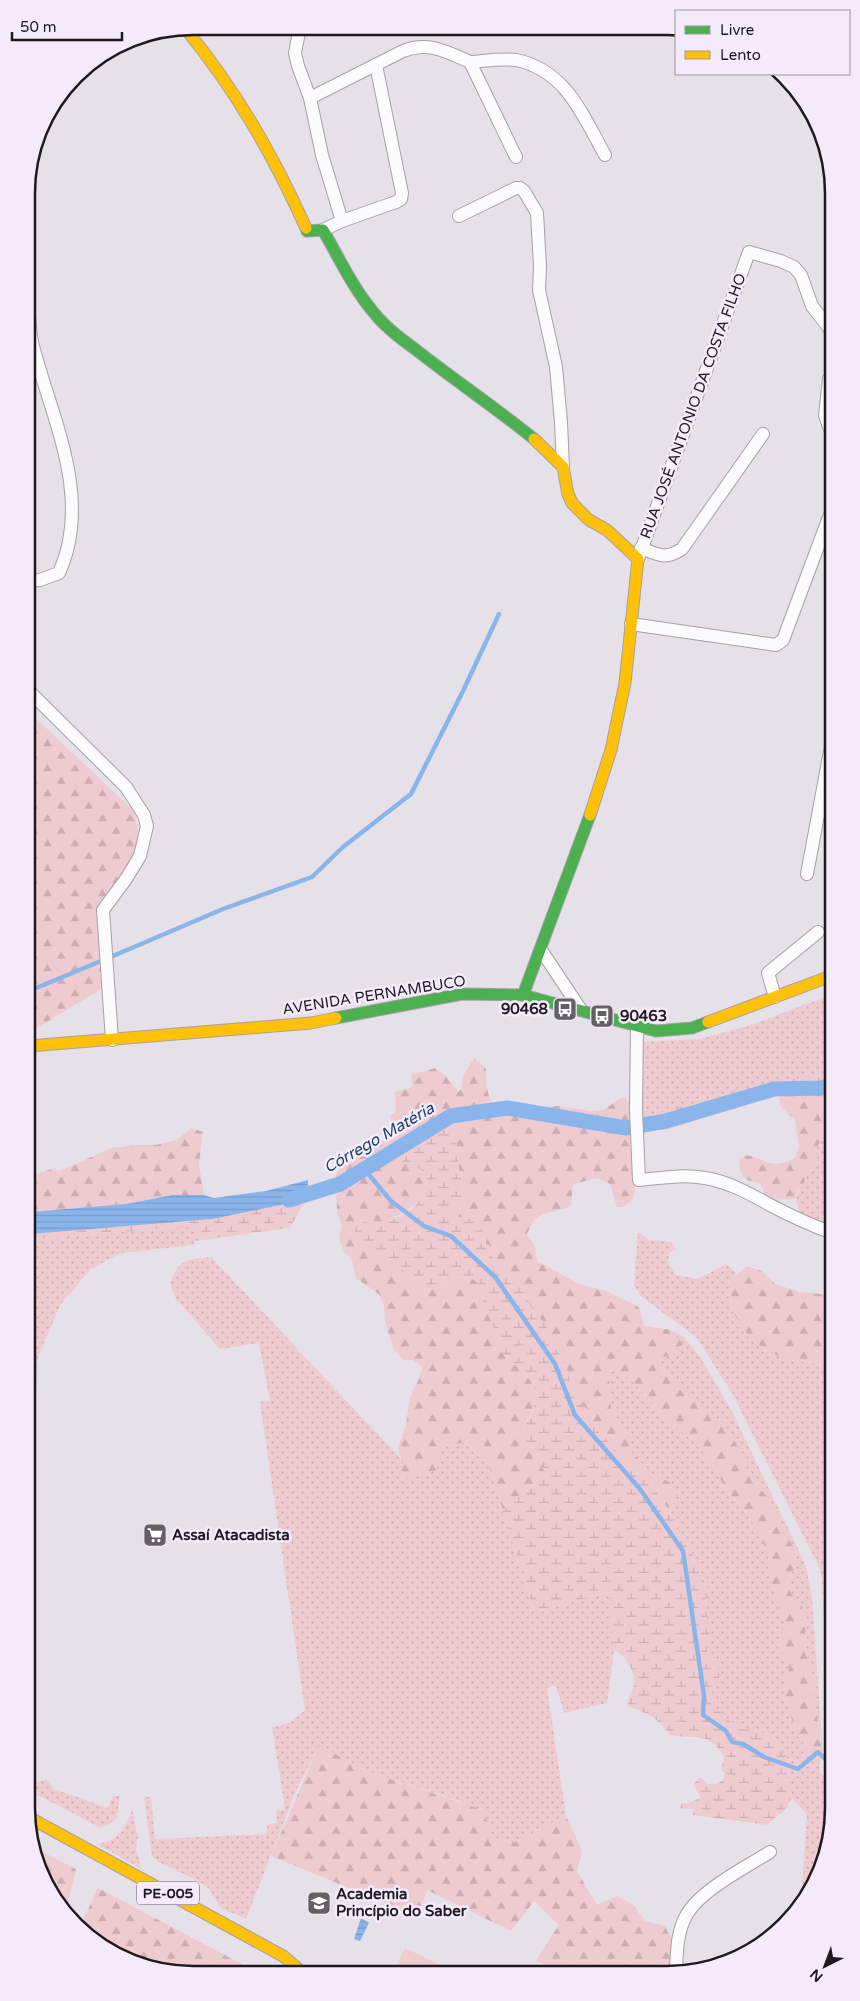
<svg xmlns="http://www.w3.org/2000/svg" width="860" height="2001" viewBox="0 0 860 2001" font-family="'Varela Round',sans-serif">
<defs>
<pattern id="grass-dots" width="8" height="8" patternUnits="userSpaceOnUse" patternTransform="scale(1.25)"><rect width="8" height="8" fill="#eecbd0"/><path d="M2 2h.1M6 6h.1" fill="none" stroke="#ccaeb2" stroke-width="1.8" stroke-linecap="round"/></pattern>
<pattern id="forest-firs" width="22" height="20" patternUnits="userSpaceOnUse" patternTransform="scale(1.25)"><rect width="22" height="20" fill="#eecbd0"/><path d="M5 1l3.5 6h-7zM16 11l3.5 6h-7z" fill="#ccaeb2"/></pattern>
<pattern id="wetland-marsh" width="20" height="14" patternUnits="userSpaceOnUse" patternTransform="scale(1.25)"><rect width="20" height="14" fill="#eecbd0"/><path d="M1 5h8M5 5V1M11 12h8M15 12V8" fill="none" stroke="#ccaeb2"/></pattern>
<pattern id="water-rules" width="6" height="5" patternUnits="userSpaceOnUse" patternTransform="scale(1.25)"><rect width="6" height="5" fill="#8ab5eb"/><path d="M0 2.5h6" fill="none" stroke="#779bc9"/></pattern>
</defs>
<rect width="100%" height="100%" fill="#e6e0e8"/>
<g fill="url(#grass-dots)">
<path d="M 831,995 L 831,1074 L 640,1118 L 643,1042 L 700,1039 L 751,1025 Z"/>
<path d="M 831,1113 L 832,1228 L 801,1215 C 796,1198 792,1196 805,1182 L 802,1174 L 810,1167 L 816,1148 L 823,1138 L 826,1125 Z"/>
<path d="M 194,1226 L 194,1245 L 121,1253 L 91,1269 L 60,1305 L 38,1357 L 34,1433 L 31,1433 L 30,1240 Z"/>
<path d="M 638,1232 L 649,1240 L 671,1242 L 677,1249 L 669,1253 L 668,1263 L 675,1275 L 698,1279 L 726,1264 L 737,1274 L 729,1281 L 731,1292 L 730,1308 L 788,1361 L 829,1364 L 832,1367 L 833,1670 L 825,1648 L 822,1579 L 819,1567 L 731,1391 L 696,1337 L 642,1297 L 634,1286 Z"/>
<path d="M 211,1257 L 403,1461 L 401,1480 L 439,1449 L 465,1442 L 488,1463 L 534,1612 L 609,1592 L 614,1650 L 607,1703 L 564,1713 L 556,1685 L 547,1688 L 566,1816 L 513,1843 L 493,1837 L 465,1803 L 364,1770 L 319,1745 L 295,1793 L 246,1919 L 221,1908 L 209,1889 L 200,1882 L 159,1862 L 152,1856 L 144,1797 L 151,1797 L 155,1839 L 267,1834 L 267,1825 L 277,1823 L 276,1811 L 285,1809 L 272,1727 L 290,1723 L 305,1710 L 260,1402 L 270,1401 L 259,1343 L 220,1349 L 176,1299 L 170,1283 C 180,1258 187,1260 211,1257 Z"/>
<path d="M 671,1330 L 684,1337 L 700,1357 L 729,1406 L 803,1559 L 807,1571 L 812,1598 L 823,1755 L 814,1695 L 815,1683 L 804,1645 L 806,1624 L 802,1606 L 790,1592 L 788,1579 L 798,1563 L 796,1552 L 766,1495 L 750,1478 L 737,1445 L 723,1423 L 687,1396 L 665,1374 L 658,1357 L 674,1355 L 683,1344 Z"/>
<path d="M 614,1370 L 630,1379 L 669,1421 L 698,1445 L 717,1471 L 725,1489 L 739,1504 L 759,1531 L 768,1555 L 768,1569 L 784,1622 L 780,1648 L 789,1668 L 784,1691 L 796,1734 L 815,1758 L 820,1762 L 820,1773 L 833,1781 L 833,1819 L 821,1872 L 801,1904 L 807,1814 L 792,1798 L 792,1787 L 788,1779 L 789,1760 L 761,1731 L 740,1728 L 726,1718 L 713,1705 L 712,1691 L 718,1667 L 707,1653 L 710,1633 L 707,1621 L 706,1597 L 709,1591 L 690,1549 L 667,1508 L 674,1502 L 670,1483 L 654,1476 L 632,1453 L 626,1432 L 611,1409 L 609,1372 Z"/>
<path d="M 47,1780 L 54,1789 L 108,1808 L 113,1796 L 120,1796 L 117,1818 L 108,1825 L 99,1827 L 42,1797 L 32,1794 L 32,1783 Z"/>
<path d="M 132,1809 L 138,1838 L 136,1850 L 142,1869 L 97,1844 C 117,1842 127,1828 132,1809 Z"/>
</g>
<g fill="url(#forest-firs)">
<path d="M 28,711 L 134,811 L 142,850 L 105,897 L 99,953 L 101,989 L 29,1033 Z"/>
<path d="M 474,1058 L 486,1068 C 486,1082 486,1093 494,1106 L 512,1105 L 528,1108 L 558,1106 L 591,1111 L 603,1110 L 623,1097 L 631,1103 L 636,1181 L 633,1199 L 624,1207 L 617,1207 L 610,1184 L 598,1178 L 573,1184 L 571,1204 L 567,1208 L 543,1214 L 533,1221 L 527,1234 L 535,1246 L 537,1261 L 579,1284 L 606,1291 L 639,1307 L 644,1326 L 671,1330 L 683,1344 L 674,1355 L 658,1358 L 665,1374 L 687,1396 L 723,1423 L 737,1445 L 750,1478 L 766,1495 L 796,1552 L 798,1563 L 788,1579 L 790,1592 L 802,1606 L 806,1624 L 804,1645 L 815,1683 L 814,1695 L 823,1755 L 820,1762 L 815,1758 L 796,1734 L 784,1691 L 789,1668 L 780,1648 L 784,1622 L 768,1569 L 768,1555 L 759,1531 L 739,1504 L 725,1489 L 717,1471 L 698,1445 L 669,1421 L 630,1379 L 614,1370 L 609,1372 L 611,1409 L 626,1432 L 632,1453 L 654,1476 L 670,1482 L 677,1495 L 674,1502 L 667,1508 L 660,1496 L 613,1447 L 591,1421 L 586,1409 L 574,1396 L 565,1363 L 551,1341 L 546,1324 L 534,1313 L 523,1291 L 524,1281 L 507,1272 L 493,1259 L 492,1247 L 486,1244 C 481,1214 467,1221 443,1213 L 466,1198 L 458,1165 L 457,1146 L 450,1131 L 404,1162 L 421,1170 L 428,1181 C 419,1213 400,1210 379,1227 L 372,1225 L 358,1239 L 370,1246 L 388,1264 L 411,1274 L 416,1287 C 432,1287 443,1295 453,1278 L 471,1277 L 480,1285 C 487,1318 497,1336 517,1364 C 523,1373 533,1380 536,1392 C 540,1405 527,1416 524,1427 C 522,1431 525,1438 525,1442 C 536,1450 542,1458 544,1471 L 536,1482 L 503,1511 L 488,1463 L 465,1442 L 439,1449 L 437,1470 L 400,1480 L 403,1461 C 393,1445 402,1443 405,1429 C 408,1417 407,1405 412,1393 C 416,1382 420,1381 422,1367 L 413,1360 L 403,1360 L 394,1350 L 385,1323 L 384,1305 L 380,1295 L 356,1278 L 351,1257 L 344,1252 L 339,1237 L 342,1226 L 337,1212 L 336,1174 L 344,1163 L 389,1137 L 393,1130 L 390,1115 L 396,1112 L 395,1092 L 413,1087 L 411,1075 L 435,1068 L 444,1074 L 458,1092 L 461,1089 L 463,1076 Z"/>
<path d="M 831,1088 L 831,1115 L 826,1125 L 823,1138 L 816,1148 L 819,1155 L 810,1167 L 803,1174 L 805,1182 L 797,1191 L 795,1199 L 783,1200 L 767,1198 L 760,1183 L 746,1180 L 740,1170 L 739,1159 L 746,1155 C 769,1159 769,1171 795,1158 L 799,1147 L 795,1120 L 780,1106 L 779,1095 L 787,1091 L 812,1092 Z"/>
<path d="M 192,1128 L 203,1132 L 199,1164 L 204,1195 L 172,1195 L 126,1204 L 30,1212 L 30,1176 L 52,1169 L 59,1171 L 112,1148 L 139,1145 L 156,1145 L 176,1140 Z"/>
<path d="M 747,1266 L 762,1271 L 775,1284 L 800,1292 L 832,1295 L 832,1367 L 829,1364 L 788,1361 L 753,1342 L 730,1308 L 731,1292 L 729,1281 Z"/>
<path d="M 319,1745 L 364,1770 L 483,1810 L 493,1837 L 513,1843 L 566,1816 L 582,1851 L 577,1871 L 597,1905 L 617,1896 L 633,1905 L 645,1921 L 665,1926 L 673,1942 L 675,1969 L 554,1970 L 536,1960 L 559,1925 L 534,1901 L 511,1931 L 427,1890 L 417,1916 L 271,1856 Z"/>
<path d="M 39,1850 L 76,1869 L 66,1910 L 36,1857 Z"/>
<path d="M 98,1888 L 255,1971 L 161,1972 L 119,1957 L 83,1932 L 84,1918 Z"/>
</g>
<g fill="url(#wetland-marsh)">
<path d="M 831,1074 L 831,1088 L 812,1092 L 787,1091 L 779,1095 L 665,1130 L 641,1130 L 640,1118 L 783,1080 Z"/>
<path d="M 446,1120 L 457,1146 L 458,1165 L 466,1198 L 444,1213 C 467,1221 481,1213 486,1244 L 492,1247 L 493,1259 L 507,1272 L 524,1281 L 523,1291 L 534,1313 L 546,1324 L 551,1341 L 565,1363 L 574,1396 L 586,1409 L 591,1421 L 613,1447 L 660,1496 L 690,1549 L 709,1592 L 706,1597 L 707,1621 L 710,1633 L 707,1653 L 718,1667 L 720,1684 L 712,1691 L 713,1705 L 726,1718 L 740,1728 L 761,1731 L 772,1738 L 789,1760 L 788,1779 L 792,1787 L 792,1798 L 785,1810 L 767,1825 L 693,1815 L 694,1809 L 680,1808 L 682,1803 L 687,1804 L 700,1798 L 694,1783 L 701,1777 L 707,1784 L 715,1784 L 722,1781 L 725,1774 L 721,1770 L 724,1756 C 706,1729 695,1741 670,1735 C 657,1717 648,1714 628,1706 C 627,1693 633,1693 634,1683 C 635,1670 625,1655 614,1650 L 609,1592 L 534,1612 L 503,1511 L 536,1482 L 544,1471 C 542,1458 536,1450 525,1442 L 523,1428 L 533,1411 L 537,1393 L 531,1380 L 500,1351 L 492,1321 L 485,1310 L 480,1285 L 471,1277 L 453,1278 C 442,1295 432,1287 416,1287 L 411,1274 L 388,1264 L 370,1246 L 358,1239 L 355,1232 L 356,1219 L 379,1227 L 381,1222 C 387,1220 391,1219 397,1218 C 413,1213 424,1196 428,1181 L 421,1170 L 404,1162 L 395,1151 Z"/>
<path d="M 305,1200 L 290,1228 L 195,1241 L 193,1226 L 30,1240 L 30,1234 L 212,1219 Z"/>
</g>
<path fill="#eecbd0" d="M 405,1948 L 451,1970 L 394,1971 Z"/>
<g fill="url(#water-rules)">
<path d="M 308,1180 L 308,1194 L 305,1200 L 212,1219 L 30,1234 L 30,1212 L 126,1204 L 172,1195 L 204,1195 L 214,1198 L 266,1191 Z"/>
<path d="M 361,1918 L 369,1923 L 360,1941 L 354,1939 Z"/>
</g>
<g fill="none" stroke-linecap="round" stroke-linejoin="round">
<g stroke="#8ab5eb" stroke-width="4.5">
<path d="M 113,956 L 223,909 L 312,877 L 343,847 L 411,794 L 463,691 L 499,614"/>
<path d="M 29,991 L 101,961"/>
<path d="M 365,1170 L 391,1201 L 424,1226 L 451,1236 L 496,1278 L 555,1364 L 575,1415 L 640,1489 L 683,1551 L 704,1696 L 703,1715 L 726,1731 L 732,1742 L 743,1744 L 764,1757 L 798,1769 L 818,1752 L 833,1766"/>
</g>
<path stroke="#8ab5eb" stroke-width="15" d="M 289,1200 L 340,1184 L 451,1116 L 507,1108 L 626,1128 L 666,1121 L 774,1089 L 821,1088 L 831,1085"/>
<g stroke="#a5a1a7" stroke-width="14">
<g id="street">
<path d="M 300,27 L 295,53 L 298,66 L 310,98 L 322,155 L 342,221 L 323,230"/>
<path d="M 470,62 C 485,61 502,58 516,60 C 566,70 583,116 605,155"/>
<path d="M 310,98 L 403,51 C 429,41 447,52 470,62 L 516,157"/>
<path d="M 459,216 L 516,188 L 520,188 L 524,191 L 537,213 L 540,266 L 539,290 L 556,367 L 561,422 L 563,467"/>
<path d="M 342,221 L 396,202 L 401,199 L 402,193 L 376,65"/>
<path d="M 27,301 C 30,316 29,331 33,346 C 52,419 93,498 59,573 L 40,580 L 28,581"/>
<path d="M 829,379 L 825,415 L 829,427"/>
<path d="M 641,548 C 659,555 665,560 682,549 L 763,434"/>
<path d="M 638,559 L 749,252 L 781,261 L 794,267 L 801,275 L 812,306 L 829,328"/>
<path d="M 631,624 L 776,645 L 783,640 L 829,517"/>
<path d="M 31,693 L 126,787 L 144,815 L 147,826 L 140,856 L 126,879 L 103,910 L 112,1040"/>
<path d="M 807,874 L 830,751"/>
<path d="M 541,950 L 581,1010"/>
<path d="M 775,997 L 768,973 L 818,932"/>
<path d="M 637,1027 L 636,1110 L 639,1180 C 661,1178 683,1174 705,1178 C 730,1182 750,1194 772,1206 C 791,1216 811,1225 832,1233"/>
<path d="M 676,1969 C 677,1951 677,1932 686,1916 C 699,1891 746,1867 770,1852"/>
</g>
</g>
<g stroke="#a5a1a7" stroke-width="13">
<g id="fast">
<path d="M 306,228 L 307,231 L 323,230 C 339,258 354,290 375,314 C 386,328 401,339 415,349 C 454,380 495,407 534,439"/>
<path d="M 523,995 L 590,815"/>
<path d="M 336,1018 L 462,994 L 523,995 L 656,1031 L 692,1028 L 708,1022"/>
</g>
</g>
<g stroke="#a5a1a7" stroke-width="13">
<g id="slow">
<path d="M 185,28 C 237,92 272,153 306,228"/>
<path d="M 534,439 L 563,467 L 568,494 L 572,503 L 589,520 L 607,530 L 638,559 L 625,683 L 611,750 L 590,815"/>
<path d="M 708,1022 L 831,976"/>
<path d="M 29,1046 L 311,1023 L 336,1018"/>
<path d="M 32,1819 L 283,1956 L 301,1971"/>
</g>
</g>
<use href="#street" stroke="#fbfafc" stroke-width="12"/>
<use href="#fast" stroke="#4caf50" stroke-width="11"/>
<use href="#slow" stroke="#ffc107" stroke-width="11"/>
</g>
<defs>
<g id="bus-square" transform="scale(1.25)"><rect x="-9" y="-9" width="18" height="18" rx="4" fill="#635f65" stroke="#f4eaf9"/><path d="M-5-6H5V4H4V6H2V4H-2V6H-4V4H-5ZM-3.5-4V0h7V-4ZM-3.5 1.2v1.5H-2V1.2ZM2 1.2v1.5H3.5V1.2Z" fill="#fff"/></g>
<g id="supermarket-square" transform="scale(1.25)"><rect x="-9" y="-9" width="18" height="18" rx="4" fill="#635f65" stroke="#f4eaf9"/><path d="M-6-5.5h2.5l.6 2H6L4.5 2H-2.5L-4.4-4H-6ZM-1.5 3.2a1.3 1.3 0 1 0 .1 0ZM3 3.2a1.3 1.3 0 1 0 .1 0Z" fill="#fff"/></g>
<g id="university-square" transform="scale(1.25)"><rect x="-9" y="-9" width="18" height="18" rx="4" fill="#635f65" stroke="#f4eaf9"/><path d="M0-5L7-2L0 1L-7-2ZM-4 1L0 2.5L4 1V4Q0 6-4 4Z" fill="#fff"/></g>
</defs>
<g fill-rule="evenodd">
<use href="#bus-square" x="565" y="1009"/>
<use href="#bus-square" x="602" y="1016"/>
<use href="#supermarket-square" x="155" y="1535"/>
<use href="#university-square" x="319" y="1903"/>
</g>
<g text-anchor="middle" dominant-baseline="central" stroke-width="5" stroke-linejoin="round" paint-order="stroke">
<rect fill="#f4eaf9" stroke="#5e5860" stroke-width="1" x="137" y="1881.5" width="62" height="23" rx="4"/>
<g font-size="14" font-weight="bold" fill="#1d191f">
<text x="168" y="1893">PE-005</text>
</g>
<g font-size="15" fill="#1d191f" stroke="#f4eaf9">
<text transform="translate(693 406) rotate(-70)">RUA JOSÉ ANTONIO DA COSTA FILHO</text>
<text transform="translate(374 995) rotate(-9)">AVENIDA PERNAMBUCO</text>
</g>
<g font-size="15" font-weight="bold" fill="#1d191f" stroke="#f4eaf9" text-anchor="start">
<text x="548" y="1009" text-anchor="end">90468</text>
<text x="620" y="1016">90463</text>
<text x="172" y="1535">Assaí Atacadista</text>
<text x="336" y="1894">Academia<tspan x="336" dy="17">Princípio do Saber</tspan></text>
</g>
<g font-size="16" font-style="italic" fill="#174372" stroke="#f4eaf9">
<text transform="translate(379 1138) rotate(-30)">Córrego Matéria</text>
</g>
</g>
<path d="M0 0H860V2001H0ZM193 35H667A158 158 0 0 1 825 193V1808A158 158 0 0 1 667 1966H193A158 158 0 0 1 35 1808V193A158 158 0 0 1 193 35Z" fill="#f4eaf9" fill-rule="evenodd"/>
<path fill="none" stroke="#1d191f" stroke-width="2.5" d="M193 35H667A158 158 0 0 1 825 193V1808A158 158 0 0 1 667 1966H193A158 158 0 0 1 35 1808V193A158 158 0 0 1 193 35Z"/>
<rect x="675" y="10" width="175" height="65" fill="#f4eaf9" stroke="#9e96a2"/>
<rect x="685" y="26" width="25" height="8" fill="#4caf50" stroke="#9e96a2"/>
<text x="720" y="35" font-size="15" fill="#1d191f">Livre</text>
<rect x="685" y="51" width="25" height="8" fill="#ffc107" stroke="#9e96a2"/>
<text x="720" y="60" font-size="15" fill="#1d191f">Lento</text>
<g transform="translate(825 1966) rotate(222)" stroke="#f4eaf9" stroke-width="4" paint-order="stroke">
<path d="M0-4L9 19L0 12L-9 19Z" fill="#1d191f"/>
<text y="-8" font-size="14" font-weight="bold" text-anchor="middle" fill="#1d191f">N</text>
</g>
<path d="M12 32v8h110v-8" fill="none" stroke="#1d191f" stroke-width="2.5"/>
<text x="20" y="32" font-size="15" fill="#1d191f" stroke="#f4eaf9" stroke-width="4" paint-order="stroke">50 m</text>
</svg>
